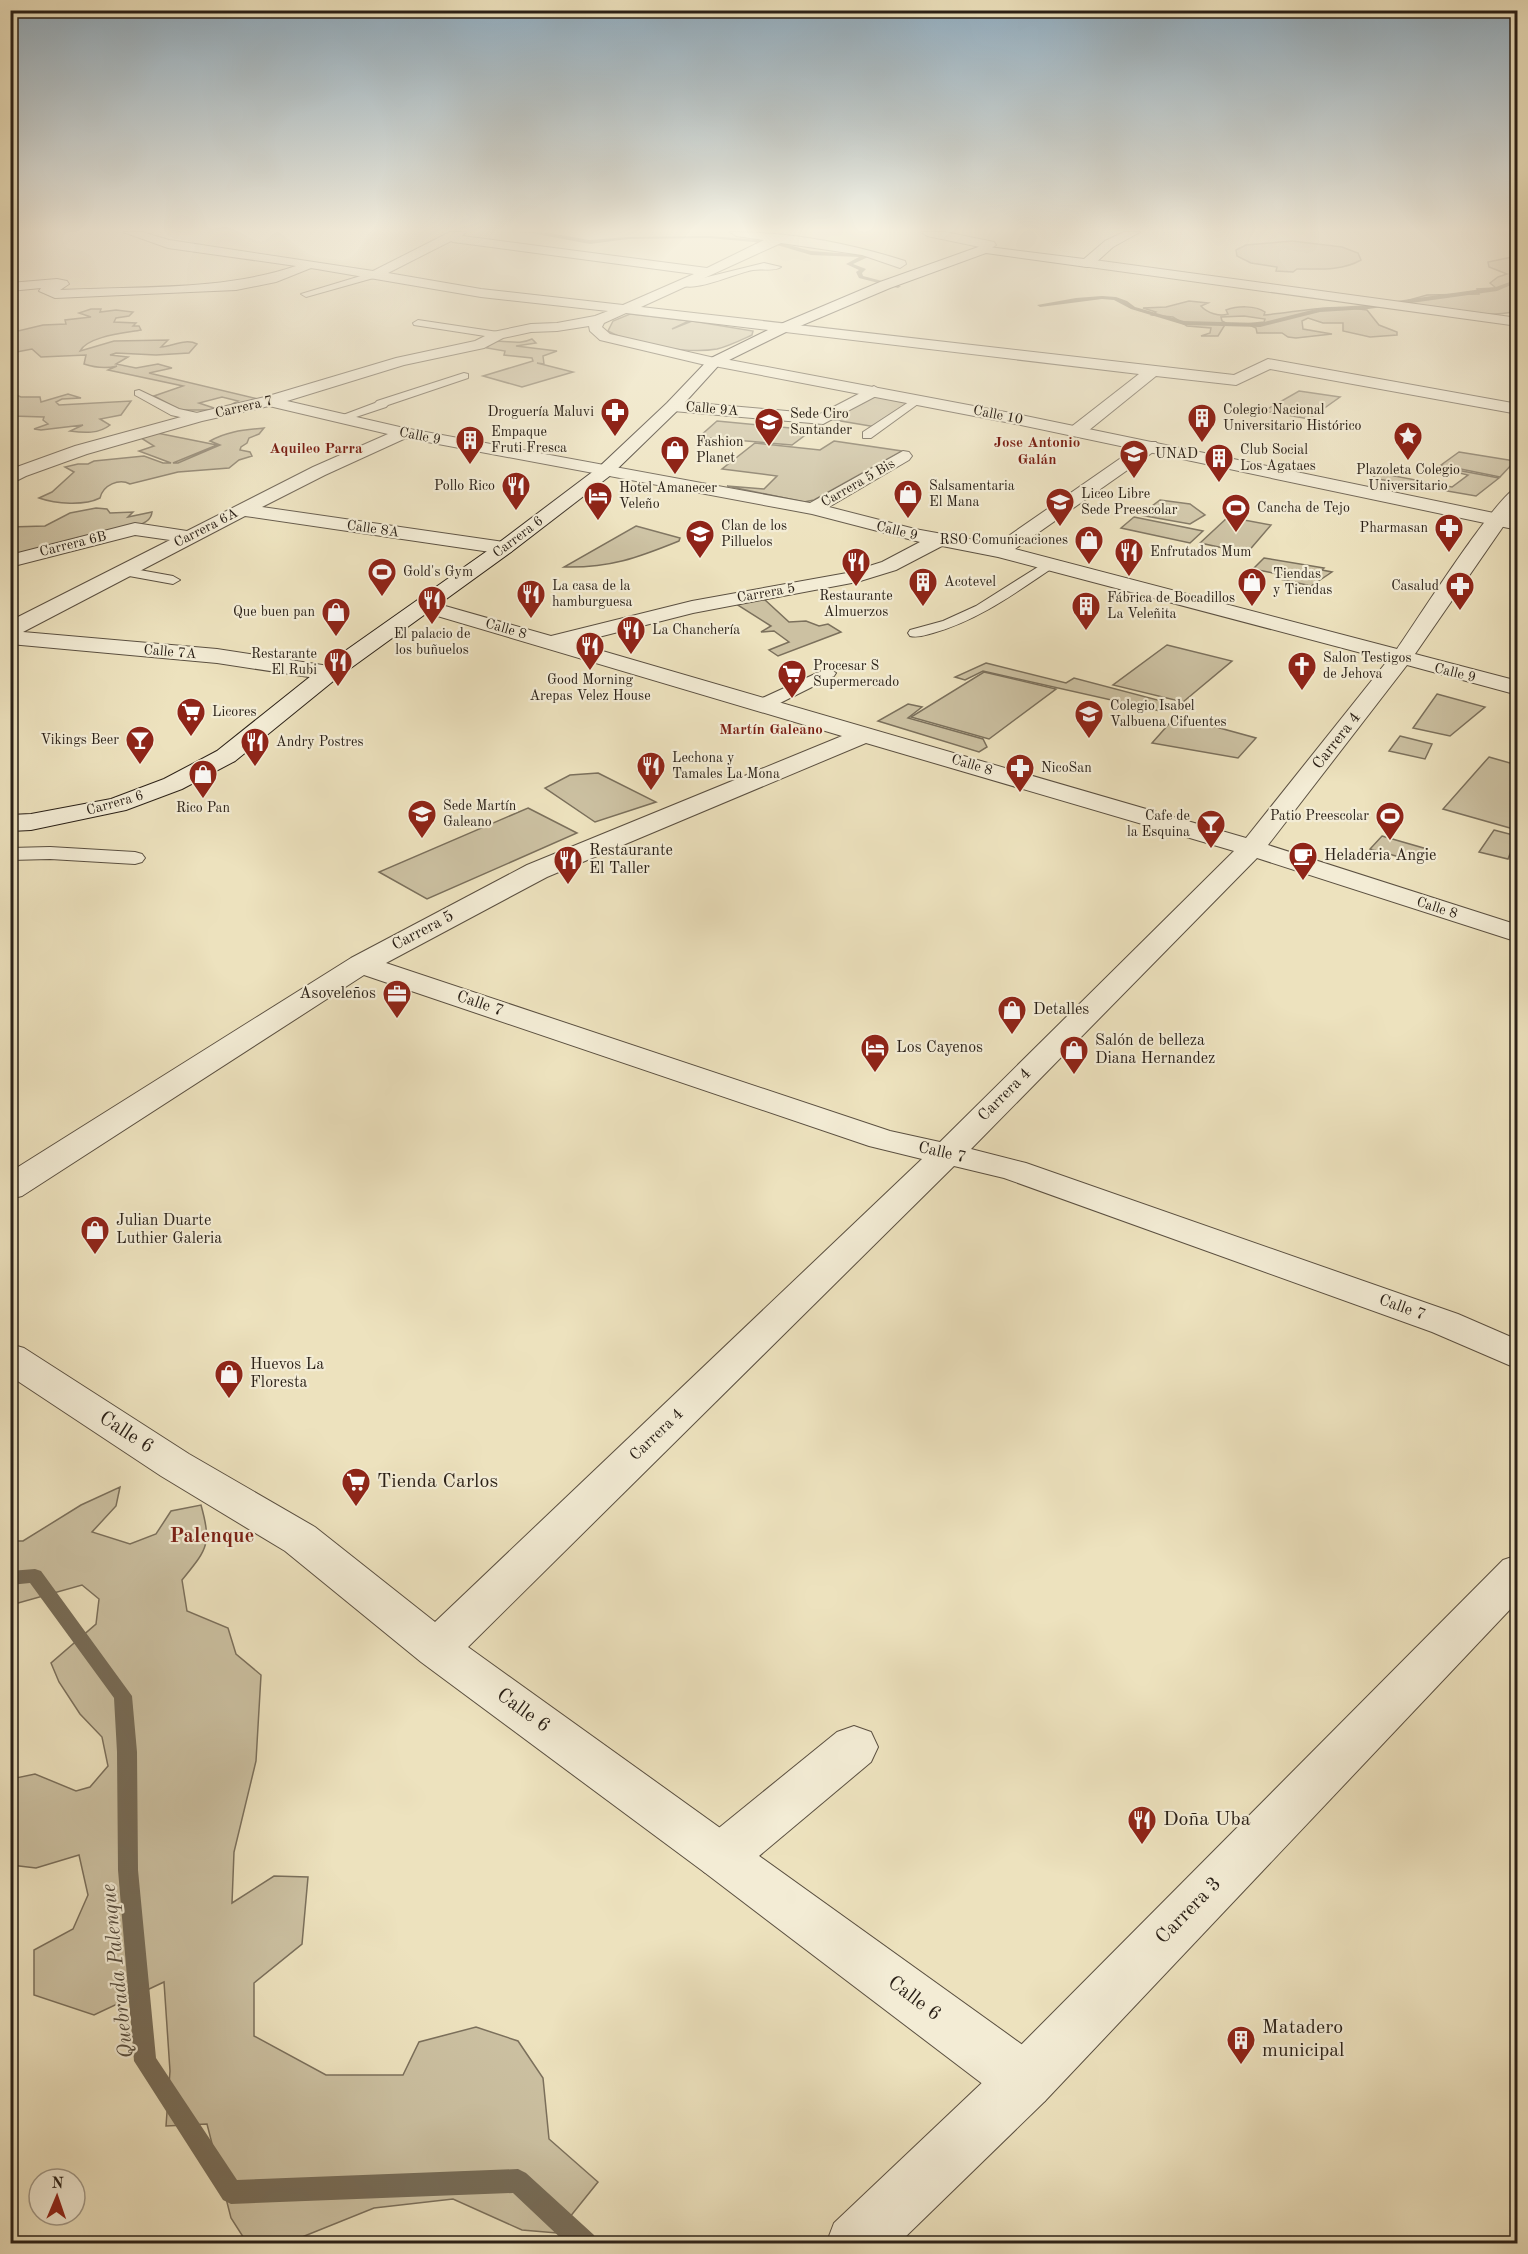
<svg xmlns="http://www.w3.org/2000/svg" width="1528" height="2254" viewBox="0 0 1528 2254" font-family="'Old Standard TT',serif">
<rect width="100%" height="100%" fill="#ede2be"/>
<filter id="stains"><feTurbulence type="fractalNoise" baseFrequency=".00333" numOctaves="4"/><feColorMatrix values="0 0 0 0 .2 0 0 0 0 .09 0 0 0 0 .02 0 0 0 .5 -.17"/></filter>
<radialGradient id="worn" r=".72"><stop offset=".6" stop-color="#630" stop-opacity="0"/><stop offset="1" stop-color="#630" stop-opacity=".3"/></radialGradient>
<g fill="#ccc1a2" stroke="#7b705c" stroke-width="1.5">
<path d="M 1292,241 L 1342,247 L 1358,253 L 1361,260 C 1342,271 1318,269 1297,269 L 1293,272 L 1276,271 L 1277,267 L 1251,263 L 1237,256 L 1236,250 L 1246,245 Z"/>
<path d="M 1517,256 L 1517,311 C 1484,319 1448,311 1415,305 L 1409,300 L 1427,295 L 1479,294 L 1477,289 L 1496,288 L 1490,283 L 1498,277 L 1507,274 L 1489,267 L 1488,262 Z"/>
<path d="M 1189,301 L 1208,303 L 1201,306 C 1207,313 1220,317 1228,314 L 1226,310 C 1237,306 1255,305 1265,312 L 1264,315 C 1299,312 1332,303 1367,310 L 1379,325 L 1397,332 L 1397,335 L 1370,337 L 1343,331 L 1343,323 L 1323,323 L 1308,318 L 1302,321 L 1303,329 L 1332,334 L 1296,338 L 1288,337 L 1282,333 L 1257,333 L 1256,328 L 1247,324 L 1264,322 L 1265,319 L 1244,316 L 1221,317 L 1222,321 L 1226,323 L 1218,336 L 1201,336 L 1210,333 L 1211,328 L 1187,326 L 1173,317 L 1152,315 L 1156,312 L 1143,308 L 1166,307 Z"/>
<path d="M 91,309 L 101,309 L 100,312 L 116,310 L 133,312 L 129,316 L 116,318 L 114,322 L 136,323 L 133,326 L 139,326 L 141,330 C 125,333 88,336 80,351 L 114,341 L 168,340 L 161,347 C 173,346 186,338 197,344 L 189,353 L 156,355 L 116,353 L 110,355 L 128,357 L 116,364 L 136,368 L 158,364 L 172,368 L 149,373 L 258,399 L 229,406 L 238,401 L 222,397 L 199,403 L 214,408 L 211,410 L 180,410 L 154,396 L 183,386 L 108,370 L 117,366 C 105,369 96,368 84,364 L 86,355 L 41,357 L 32,349 L 11,353 L 11,328 L 18,328 L 14,330 L 18,331 L 43,325 L 66,324 L 65,320 L 91,317 L 79,313 Z"/>
<path d="M 630,314 L 689,321 L 672,329 L 692,321 L 753,331 L 752,335 C 741,340 729,346 717,349 C 688,354 633,345 608,331 L 613,321 Z"/>
<path d="M 532,339 L 536,343 L 516,346 L 557,351 L 543,356 L 544,364 L 537,363 L 573,372 L 522,387 L 483,376 L 533,361 L 532,358 L 504,355 L 505,351 L 487,348 L 491,342 C 506,339 517,346 532,339 Z"/>
<path d="M 1299,391 L 1340,397 L 1309,419 L 1264,411 Z"/>
<path d="M 11,393 L 21,397 L 40,397 L 41,402 L 68,394 L 81,398 L 62,399 L 56,402 L 59,405 L 131,401 L 121,415 L 100,419 L 110,425 C 99,434 84,433 70,431 L 83,425 L 41,430 L 34,429 L 48,424 L 43,420 L 44,417 L 12,416 Z"/>
<path d="M 873,393 L 913,401 L 876,427 L 829,419 Z"/>
<path d="M 717,421 L 812,430 L 792,445 L 699,437 Z"/>
<path d="M 264,428 L 259,434 L 249,438 L 247,443 L 241,447 L 240,450 L 250,452 L 252,456 L 239,460 L 229,468 L 178,472 L 130,484 C 119,478 103,485 100,498 C 84,506 56,504 39,498 L 52,492 L 74,472 L 65,467 L 78,464 L 88,464 L 94,461 L 144,456 L 163,463 L 171,463 L 139,451 L 154,446 L 141,438 L 157,433 L 217,445 L 173,463 L 178,463 L 220,445 L 210,441 C 227,431 244,430 264,428 Z"/>
<path d="M 834,441 L 902,451 L 814,500 L 804,502 L 727,486 L 764,489 L 777,476 L 722,469 L 755,443 L 820,450 Z"/>
<path d="M 1459,452 L 1515,461 L 1500,477 L 1441,465 Z"/>
<path d="M 1441,467 L 1499,478 L 1476,496 L 1372,478 L 1379,473 L 1452,487 L 1468,475 L 1439,468 Z"/>
<path d="M 1160,500 L 1190,504 L 1205,515 L 1190,524 L 1140,515 Z"/>
<path d="M 96,508 L 107,509 L 110,513 L 133,512 L 128,517 L 152,512 C 151,522 141,524 132,528 L 11,555 L 10,527 L 45,526 L 70,513 Z"/>
<path d="M 1134,517 L 1203,531 L 1190,543 L 1121,528 Z"/>
<path d="M 1228,517 L 1271,525 L 1247,553 L 1200,543 Z"/>
<path d="M 636,526 L 680,538 L 679,541 C 637,558 610,568 564,567 Z"/>
<path d="M 1264,558 L 1324,568 L 1322,570 L 1332,572 L 1311,586 L 1280,579 L 1283,575 L 1253,569 Z"/>
<path d="M 764,599 L 789,622 L 806,621 L 819,626 L 828,624 L 841,632 L 778,656 L 769,650 L 789,642 L 774,631 L 761,632 L 771,626 L 736,604 Z"/>
<path d="M 1167,645 L 1232,661 L 1183,702 L 1113,685 Z"/>
<path d="M 986,663 L 1066,683 L 1074,678 L 1169,703 L 1160,711 L 983,671 L 965,680 L 955,677 Z"/>
<path d="M 984,672 L 1056,689 L 989,739 L 911,717 Z"/>
<path d="M 1437,694 L 1485,707 L 1450,736 L 1413,728 Z"/>
<path d="M 908,704 L 922,707 L 908,718 L 983,739 L 987,747 L 979,752 L 878,721 Z"/>
<path d="M 1176,716 L 1256,738 L 1238,758 L 1152,743 Z"/>
<path d="M 1400,736 L 1432,744 L 1425,759 L 1389,751 Z"/>
<path d="M 1489,757 L 1517,765 L 1517,830 L 1443,809 Z"/>
<path d="M 598,773 L 656,802 L 595,822 L 545,788 L 570,775 Z"/>
<path d="M 528,808 L 577,833 L 427,899 L 379,872 Z"/>
<path d="M 1494,830 L 1517,836 L 1508,859 L 1479,852 Z"/>
<path d="M 1382,836 L 1427,849 L 1418,862 L 1370,849 Z"/>
<path d="M 120,1487 L 116,1506 L 92,1532 L 130,1544 L 156,1534 L 171,1511 L 201,1505 C 212,1545 207,1549 182,1580 L 187,1611 L 228,1628 L 236,1654 L 261,1675 L 256,1761 L 234,1852 L 232,1903 L 274,1876 L 308,1877 L 302,1944 L 254,1983 L 254,2036 L 326,2075 L 403,2075 L 419,2042 L 476,2027 L 518,2041 L 543,2078 L 549,2139 L 598,2182 L 557,2233 L 522,2230 L 453,2199 L 374,2208 L 302,2237 L 276,2243 L 247,2243 L 231,2218 L 207,2124 L 166,2126 L 170,2071 L 164,1982 L 94,2015 L 34,1995 L 34,1950 L 73,1929 L 88,1895 L 79,1855 L 36,1868 L 11,1865 L 11,1779 L 35,1774 L 76,1791 L 90,1787 L 108,1766 L 102,1737 L 80,1714 L 59,1682 L 51,1663 L 96,1624 L 99,1599 L 82,1585 L 11,1605 L 11,1541 L 23,1541 L 81,1505 Z"/>
</g>
<g fill="none" stroke-linecap="round" stroke-linejoin="round">
<g fill="#776d59" fill-rule="evenodd">
<path d="M 498,232 L 542,232 L 590,240 L 628,237 L 709,236 L 774,241 L 811,251 L 868,255 L 868,257 L 853,264 L 866,269 L 862,273 L 863,276 L 901,286 L 898,288 L 859,278 L 856,272 L 859,270 L 846,264 L 859,257 L 811,255 L 774,244 L 709,238 L 628,239 L 590,244 L 531,233 Z"/>
<path d="M 1518,279 L 1518,282 L 1497,291 L 1368,309 L 1320,312 L 1260,327 L 1184,325 L 1131,309 L 1114,300 L 1102,299 L 1040,307 L 1037,305 L 1076,298 L 1102,296 L 1116,297 L 1127,301 L 1135,307 L 1184,321 L 1260,323 L 1320,308 L 1368,305 L 1496,287 Z"/>
<path d="M 35,1569 L 41,1571 L 132,1696 L 137,1752 L 138,1870 L 156,2058 L 237,2180 L 518,2169 L 526,2173 L 594,2235 L 597,2244 L 567,2244 L 513,2193 L 231,2204 L 223,2200 L 134,2061 L 118,1870 L 117,1752 L 114,1698 L 30,1583 L 10,1585 L 10,1571 Z"/>
</g>
<g stroke="#5b5041" stroke-width="2">
<g id="service">
<path d="M 764,263 L 781,267 C 774,272 762,268 753,270 C 735,273 693,294 679,284 Z"/>
<path d="M 374,272 L 379,275 L 377,277 L 306,297 L 301,294 Z"/>
<path d="M 418,320 L 498,332 L 503,335 L 498,338 L 414,325 L 413,323 Z"/>
<path d="M 464,373 L 468,374 L 468,378 L 388,405 L 386,407 L 341,422 L 335,418 L 375,403 L 377,401 Z"/>
<path d="M 139,390 L 179,409 L 202,414 L 204,417 L 198,421 L 171,415 L 135,395 L 135,391 Z"/>
<path d="M 918,396 L 924,399 L 922,401 L 871,438 L 863,438 L 863,432 Z"/>
<path d="M 1049,560 L 1054,561 L 1056,564 L 1054,567 C 1015,593 979,620 933,633 C 925,635 918,638 910,636 L 908,633 L 910,630 L 943,621 L 976,606 Z"/>
<path d="M 123,567 L 173,576 L 180,580 L 173,584 L 118,574 L 116,571 Z"/>
<path d="M 828,668 L 836,673 L 834,676 L 770,708 L 758,708 L 756,704 L 758,700 Z"/>
<path d="M 50,847 L 135,852 L 142,854 L 145,858 L 142,862 L 135,864 L 50,859 L 10,860 L 10,848 Z"/>
</g>
</g>
<g stroke="#5b5041" stroke-width="2">
<path id="pedestrian" d="M 854,1726 L 871,1732 L 878,1747 L 871,1762 L 740,1872 L 722,1879 L 704,1872 L 697,1856 L 704,1840 L 837,1732 Z"/>
</g>
<g stroke="#5b5041" stroke-width="2">
<g id="minor">
<path d="M 123,232 L 142,232 L 169,240 L 373,271 L 450,232 L 466,232 L 462,236 L 707,268 L 764,240 L 736,236 L 730,232 C 789,232 849,243 905,261 L 906,264 L 900,268 L 862,255 L 781,243 L 641,307 L 1234,375 L 1268,359 L 1518,404 L 1518,414 L 1270,369 L 1236,385 L 1156,376 L 1083,435 L 1077,436 L 1069,431 L 1071,427 L 1139,374 L 626,313 L 604,323 L 602,327 L 610,334 L 719,359 L 722,362 L 714,367 L 600,340 L 590,331 L 589,326 L 557,331 L 531,332 L 503,338 L 484,348 L 404,365 L 287,401 L 404,428 L 810,503 L 903,451 L 909,452 L 912,456 L 909,460 L 829,507 L 915,529 L 997,544 L 1144,442 L 1156,442 L 1159,446 L 1156,450 L 1015,549 L 1397,649 C 1414,625 1499,491 1518,487 L 1518,505 L 1415,654 L 1518,681 L 1518,695 L 1407,665 L 1268,845 L 1518,925 L 1518,942 L 1257,858 L 971,1149 L 1026,1163 L 1458,1314 L 1518,1340 L 1518,1369 L 1432,1332 L 1004,1178 L 954,1166 L 468,1647 L 1045,2061 L 1053,2081 L 1045,2101 L 1025,2109 L 1005,2101 L 704,1872 L 421,1662 L 285,1551 L 161,1476 L 10,1376 L 10,1344 L 24,1348 L 189,1454 L 315,1527 L 435,1622 L 922,1159 L 869,1146 L 364,975 L 22,1196 L 10,1199 L 10,1172 L 351,958 L 527,865 L 842,736 L 417,610 L 414,606 L 417,602 L 424,600 L 431,602 L 551,636 L 692,601 L 847,573 L 882,562 L 920,542 L 812,514 L 406,438 L 325,475 L 262,507 L 504,542 L 511,544 L 514,548 L 511,552 L 504,554 L 245,516 L 23,632 L 217,649 L 329,666 L 337,668 L 340,673 L 337,678 L 329,680 L 217,663 L 10,644 L 10,621 L 170,540 L 135,535 L 10,567 L 10,555 L 135,523 L 187,531 L 313,467 L 388,434 L 269,406 L 202,421 L 87,454 L 26,476 L 10,484 L 10,470 L 14,468 L 75,446 L 192,414 L 265,397 L 396,358 L 475,341 L 493,332 L 531,324 L 557,323 L 595,316 L 608,311 L 481,297 L 311,268 L 276,282 L 236,290 L 55,298 L 39,291 L 41,288 L 10,291 L 10,283 L 57,279 L 67,281 L 69,284 L 60,290 C 138,286 223,291 296,266 L 168,248 ZM 451,241 L 453,242 L 694,274 L 623,305 L 481,289 L 388,273 ZM 942,546 L 998,557 L 1388,660 L 1246,838 L 575,643 L 693,613 L 857,582 L 896,570 ZM 866,743 L 1234,851 L 940,1142 L 890,1131 L 386,963 L 547,877 Z"/>
<path d="M 921,232 L 945,232 L 994,242 L 996,245 L 985,253 L 981,252 L 980,247 L 927,236 Z"/>
<path d="M 1087,259 L 1518,318 L 1518,326 L 1082,266 L 1081,263 L 1082,260 Z"/>
<path d="M 874,386 L 882,391 L 880,394 L 823,424 L 673,411 L 665,406 L 673,401 L 820,414 Z"/>
</g>
</g>
<g stroke="#5b5041" stroke-width="2">
<g id="tertiary">
<path d="M 714,357 L 1016,414 L 1518,518 L 1518,530 L 1016,424 L 709,365 L 706,362 Z"/>
<path d="M 1518,1555 L 1518,1601 L 1045,2101 L 898,2244 L 826,2244 L 834,2223 L 1005,2061 L 1503,1560 Z"/>
</g>
</g>
<g stroke="#2a2017" stroke-width="2">
<path id="secondary" d="M 1124,232 L 1140,232 L 1113,247 L 1092,266 L 1087,267 L 986,253 L 890,288 L 786,332 L 719,365 L 679,409 L 611,475 L 511,552 L 337,678 L 235,761 L 182,789 L 126,810 L 31,830 L 10,831 L 10,815 L 31,814 L 111,799 L 164,779 L 217,751 L 321,668 L 497,544 L 599,467 L 667,403 L 709,359 L 776,326 L 880,282 L 981,246 L 1084,259 L 1105,241 Z"/>
</g>
<use href="#service" fill="#f3ecd5" fill-rule="evenodd"/>
<use href="#pedestrian" fill="#f3ecd5" fill-rule="evenodd"/>
<use href="#minor" fill="#f3ecd5" fill-rule="evenodd"/>
<use href="#tertiary" fill="#f3ecd5" fill-rule="evenodd"/>
<use href="#secondary" fill="#f3ecd5" fill-rule="evenodd"/>
</g>
<linearGradient id="sky" x2="0" y2="1"><stop stop-color="#8facc0"/><stop offset="0.42" stop-color="#f7f2e2"/><stop offset="1" stop-color="#f7f2e2" stop-opacity="0"/></linearGradient>
<rect width="1528" height="548" fill="url(#sky)"/>
<defs>
<g id="pharmacy-pin" transform="scale(1.5)"><path d="M0 17L-7.5 6A9.5 9.5 0 1 1 7.5 6Z" fill="#8f2418" stroke="#f3ecd5"/><path d="M-2-6h4v4h4v4h-4v4h-4v-4h-4v-4h4Z" fill="#fff"/></g>
<g id="building-pin" transform="scale(1.5)"><path d="M0 17L-7.5 6A9.5 9.5 0 1 1 7.5 6Z" fill="#8f2418" stroke="#f3ecd5"/><path d="M-4-6H4V6H1V3H-1V6H-4ZM-2.5-4.3h1.7v1.8h-1.7ZM.8-4.3h1.7v1.8H.8ZM-2.5-1h1.7V.8h-1.7ZM.8-1h1.7V.8H.8Z" fill="#fff"/></g>
<g id="school-pin" transform="scale(1.5)"><path d="M0 17L-7.5 6A9.5 9.5 0 1 1 7.5 6Z" fill="#8f2418" stroke="#f3ecd5"/><path d="M0-5L7-2L0 1L-7-2ZM-4 1L0 2.5L4 1V4Q0 6-4 4Z" fill="#fff"/></g>
<g id="sight-pin" transform="scale(1.5)"><path d="M0 17L-7.5 6A9.5 9.5 0 1 1 7.5 6Z" fill="#8f2418" stroke="#f3ecd5"/><path d="M0-6L1.8-2.2L6-1.7L2.9 1.2L3.7 5.4L0 3.3L-3.7 5.4L-2.9 1.2L-6-1.7L-1.8-2.2Z" fill="#fff"/></g>
<g id="shop-pin" transform="scale(1.5)"><path d="M0 17L-7.5 6A9.5 9.5 0 1 1 7.5 6Z" fill="#8f2418" stroke="#f3ecd5"/><path d="M-5-2.5h2.3a2.7 3.5 0 0 1 5.4 0H5L5.5 6h-11ZM-1.5-2.5h3a1.5 2.3 0 0 0-3 0Z" fill="#fff"/></g>
<g id="restaurant-pin" transform="scale(1.5)"><path d="M0 17L-7.5 6A9.5 9.5 0 1 1 7.5 6Z" fill="#8f2418" stroke="#f3ecd5"/><path d="M-5-6h1v4h1v-4h1v4h1v-4h1v5L-1.5 .5V6h-2V.5L-5-1ZM5-6V6H3V1.5H1.5Q1.5-4 5-6Z" fill="#fff"/></g>
<g id="hotel-pin" transform="scale(1.5)"><path d="M0 17L-7.5 6A9.5 9.5 0 1 1 7.5 6Z" fill="#8f2418" stroke="#f3ecd5"/><path d="M-6-4.5h1.5V1H6V5H4.5V3h-9V5H-6ZM-4 0a1.8 1.8 0 1 1 3.6 0ZM.5 0V-2.5h3Q6-2.5 6 0Z" fill="#fff"/></g>
<g id="stadium-pin" transform="scale(1.5)"><path d="M0 17L-7.5 6A9.5 9.5 0 1 1 7.5 6Z" fill="#8f2418" stroke="#f3ecd5"/><path d="M0-5a6.5 5 0 1 0 0 10a6.5 5 0 1 0 0-10ZM-3.5-1.8h7v3.6h-7Z" fill="#fff"/></g>
<g id="church-pin" transform="scale(1.5)"><path d="M0 17L-7.5 6A9.5 9.5 0 1 1 7.5 6Z" fill="#8f2418" stroke="#f3ecd5"/><path d="M-1.2-6h2.4v3.5h3.3v2.4h-3.3V6h-2.4V-.1h-3.3v-2.4h3.3Z" fill="#fff"/></g>
<g id="supermarket-pin" transform="scale(1.5)"><path d="M0 17L-7.5 6A9.5 9.5 0 1 1 7.5 6Z" fill="#8f2418" stroke="#f3ecd5"/><path d="M-6-5.5h2.5l.6 2H6L4.5 2H-2.5L-4.4-4H-6ZM-1.5 3.2a1.3 1.3 0 1 0 .1 0ZM3 3.2a1.3 1.3 0 1 0 .1 0Z" fill="#fff"/></g>
<g id="bar-pin" transform="scale(1.5)"><path d="M0 17L-7.5 6A9.5 9.5 0 1 1 7.5 6Z" fill="#8f2418" stroke="#f3ecd5"/><path d="M-6-5H6L.8 .8V4.5H3.5V6h-7V4.5H-.8V.8Z" fill="#fff"/></g>
<g id="cafe-pin" transform="scale(1.5)"><path d="M0 17L-7.5 6A9.5 9.5 0 1 1 7.5 6Z" fill="#8f2418" stroke="#f3ecd5"/><path d="M-5.5-4.5H6V0H3Q3 3.5 0 3.5H-2.5Q-5.5 3.5-5.5 0ZM3-3.2v2h1.7v-2ZM-6 4.5H4V6H-6Z" fill="#fff"/></g>
<g id="office-pin" transform="scale(1.5)"><path d="M0 17L-7.5 6A9.5 9.5 0 1 1 7.5 6Z" fill="#8f2418" stroke="#f3ecd5"/><path d="M-6-3h4V-5.5h4V-3h4V5H-6ZM-1-4.5V-3h2v-1.5ZM-6 0V1H6V0Z" fill="#fff"/></g>
</defs>
<g fill-rule="evenodd">
<use href="#pharmacy-pin" x="615" y="412"/>
<use href="#building-pin" x="1202" y="418"/>
<use href="#school-pin" x="769" y="422"/>
<use href="#sight-pin" x="1408" y="436"/>
<use href="#building-pin" x="470" y="440"/>
<use href="#shop-pin" x="675" y="450"/>
<use href="#school-pin" x="1134" y="454"/>
<use href="#building-pin" x="1219" y="458"/>
<use href="#restaurant-pin" x="516" y="486"/>
<use href="#shop-pin" x="908" y="494"/>
<use href="#hotel-pin" x="598" y="496"/>
<use href="#school-pin" x="1060" y="502"/>
<use href="#stadium-pin" x="1236" y="508"/>
<use href="#pharmacy-pin" x="1449" y="528"/>
<use href="#school-pin" x="700" y="534"/>
<use href="#shop-pin" x="1089" y="540"/>
<use href="#restaurant-pin" x="1129" y="552"/>
<use href="#restaurant-pin" x="856" y="562"/>
<use href="#stadium-pin" x="382" y="572"/>
<use href="#building-pin" x="923" y="582"/>
<use href="#shop-pin" x="1252" y="582"/>
<use href="#pharmacy-pin" x="1460" y="586"/>
<use href="#restaurant-pin" x="531" y="594"/>
<use href="#restaurant-pin" x="432" y="600"/>
<use href="#building-pin" x="1086" y="606"/>
<use href="#shop-pin" x="336" y="612"/>
<use href="#restaurant-pin" x="631" y="630"/>
<use href="#restaurant-pin" x="590" y="646"/>
<use href="#restaurant-pin" x="338" y="662"/>
<use href="#church-pin" x="1302" y="666"/>
<use href="#supermarket-pin" x="792" y="674"/>
<use href="#supermarket-pin" x="191" y="712"/>
<use href="#school-pin" x="1089" y="714"/>
<use href="#bar-pin" x="140" y="740"/>
<use href="#restaurant-pin" x="255" y="742"/>
<use href="#restaurant-pin" x="651" y="766"/>
<use href="#pharmacy-pin" x="1020" y="768"/>
<use href="#shop-pin" x="203" y="774"/>
<use href="#school-pin" x="422" y="814"/>
<use href="#stadium-pin" x="1390" y="816"/>
<use href="#bar-pin" x="1211" y="824"/>
<use href="#cafe-pin" x="1303" y="856"/>
<use href="#restaurant-pin" x="568" y="860"/>
<use href="#office-pin" x="397" y="994"/>
<use href="#shop-pin" x="1012" y="1010"/>
<use href="#hotel-pin" x="875" y="1048"/>
<use href="#shop-pin" x="1074" y="1050"/>
<use href="#shop-pin" x="95" y="1230"/>
<use href="#shop-pin" x="229" y="1374"/>
<use href="#supermarket-pin" x="356" y="1482"/>
<use href="#restaurant-pin" x="1142" y="1820"/>
<use href="#building-pin" x="1241" y="2040"/>
</g>
<g text-anchor="middle" dominant-baseline="central" stroke-width="4.5" stroke-linejoin="round" paint-order="stroke">
<g font-size="14" fill="#2a2017" stroke="#f3ecd5">
<text transform="translate(244 407) rotate(-13)">Carrera 7</text>
<text transform="translate(712 409) rotate(5)">Calle 9A</text>
<text transform="translate(998 415) rotate(11)">Calle 10</text>
<text transform="translate(420 436) rotate(11)">Calle 9</text>
<text transform="translate(858 483) rotate(-30)">Carrera 5 Bis</text>
<text transform="translate(206 528) rotate(-27)">Carrera 6A</text>
<text transform="translate(373 529) rotate(8)">Calle 8A</text>
<text transform="translate(897 531) rotate(14)">Calle 9</text>
<text transform="translate(518 537) rotate(-37)">Carrera 6</text>
<text transform="translate(73 544) rotate(-14)">Carrera 6B</text>
<text transform="translate(766 593) rotate(-10)">Carrera 5</text>
<text transform="translate(506 629) rotate(16)">Calle 8</text>
<text transform="translate(170 652) rotate(5)">Calle 7A</text>
<text transform="translate(1455 673) rotate(14)">Calle 9</text>
<text transform="translate(972 765) rotate(17)">Calle 8</text>
<text transform="translate(115 803) rotate(-16)">Carrera 6</text>
<text transform="translate(1437 908) rotate(18)">Calle 8</text>
</g>
<g font-size="14" fill="#2a2017" stroke="#f3ecd5" text-anchor="start">
<text x="1223" y="410">Colegio Nacional<tspan x="1223" dy="16">Universitario Histórico</tspan></text>
<text x="594" y="412" text-anchor="end">Droguería Maluvi</text>
<text x="790" y="414">Sede Ciro<tspan x="790" dy="16">Santander</tspan></text>
<text x="491" y="432">Empaque<tspan x="491" dy="16">Fruti Fresca</tspan></text>
<text x="696" y="442">Fashion<tspan x="696" dy="16">Planet</tspan></text>
<text x="1240" y="450">Club Social<tspan x="1240" dy="16">Los Agataes</tspan></text>
<text x="1155" y="454">UNAD</text>
<text x="1408" y="470" text-anchor="middle">Plazoleta Colegio<tspan x="1408" dy="16">Universitario</tspan></text>
<text x="495" y="486" text-anchor="end">Pollo Rico</text>
<text x="929" y="486">Salsamentaria<tspan x="929" dy="16">El Mana</tspan></text>
<text x="619" y="488">Hotel Amanecer<tspan x="619" dy="16">Veleño</tspan></text>
<text x="1081" y="494">Liceo Libre<tspan x="1081" dy="16">Sede Preescolar</tspan></text>
<text x="1257" y="508">Cancha de Tejo</text>
<text x="721" y="526">Clan de los<tspan x="721" dy="16">Pilluelos</tspan></text>
<text x="1428" y="528" text-anchor="end">Pharmasan</text>
<text x="1068" y="540" text-anchor="end">RSO Comunicaciones</text>
<text x="1150" y="552">Enfrutados Mum</text>
<text x="403" y="572">Gold's Gym</text>
<text x="1273" y="574">Tiendas<tspan x="1273" dy="16">y Tiendas</tspan></text>
<text x="944" y="582">Acotevel</text>
<text x="552" y="586">La casa de la<tspan x="552" dy="16">hamburguesa</tspan></text>
<text x="1439" y="586" text-anchor="end">Casalud</text>
<text x="856" y="596" text-anchor="middle">Restaurante<tspan x="856" dy="16">Almuerzos</tspan></text>
<text x="1107" y="598">Fábrica de Bocadillos<tspan x="1107" dy="16">La Veleñita</tspan></text>
<text x="315" y="612" text-anchor="end">Que buen pan</text>
<text x="652" y="630">La Chanchería</text>
<text x="432" y="634" text-anchor="middle">El palacio de<tspan x="432" dy="16">los buñuelos</tspan></text>
<text x="317" y="654" text-anchor="end">Restarante<tspan x="317" dy="16">El Rubi</tspan></text>
<text x="1323" y="658">Salon Testigos<tspan x="1323" dy="16">de Jehova</tspan></text>
<text x="813" y="666">Procesar S<tspan x="813" dy="16">Supermercado</tspan></text>
<text x="590" y="680" text-anchor="middle">Good Morning<tspan x="590" dy="16">Arepas Velez House</tspan></text>
<text x="1110" y="706">Colegio Isabel<tspan x="1110" dy="16">Valbuena Cifuentes</tspan></text>
<text x="212" y="712">Licores</text>
<text x="119" y="740" text-anchor="end">Vikings Beer</text>
<text x="276" y="742">Andry Postres</text>
<text x="672" y="758">Lechona y<tspan x="672" dy="16">Tamales La Mona</tspan></text>
<text x="1041" y="768">NicoSan</text>
<text x="443" y="806">Sede Martín<tspan x="443" dy="16">Galeano</tspan></text>
<text x="203" y="808" text-anchor="middle">Rico Pan</text>
<text x="1190" y="816" text-anchor="end">Cafe de<tspan x="1190" dy="16">la Esquina</tspan></text>
<text x="1369" y="816" text-anchor="end">Patio Preescolar</text>
</g>
<g font-size="15" font-weight="bold" fill="#7a1f14" stroke="#f3ecd5">
<text x="1037" y="443">Jose Antonio<tspan x="1037" dy="17">Galán</tspan></text>
<text x="316" y="449">Aquileo Parra</text>
<text x="771" y="730">Martín Galeano</text>
</g>
<g font-size="16" fill="#2a2017" stroke="#f3ecd5">
<text transform="translate(1337 741) rotate(-52)">Carrera 4</text>
<text transform="translate(423 931) rotate(-28)">Carrera 5</text>
<text transform="translate(480 1004) rotate(19)">Calle 7</text>
<text transform="translate(1005 1095) rotate(-45)">Carrera 4</text>
<text transform="translate(942 1153) rotate(13)">Calle 7</text>
<text transform="translate(1402 1308) rotate(20)">Calle 7</text>
<text transform="translate(657 1435) rotate(-44)">Carrera 4</text>
</g>
<g font-size="16" fill="#2a2017" stroke="#f3ecd5" text-anchor="start">
<text x="589" y="851">Restaurante<tspan x="589" dy="18">El Taller</tspan></text>
<text x="1324" y="856">Heladeria Angie</text>
<text x="376" y="994" text-anchor="end">Asoveleños</text>
<text x="1033" y="1010">Detalles</text>
<text x="1095" y="1041">Salón de belleza<tspan x="1095" dy="18">Diana Hernandez</tspan></text>
<text x="896" y="1048">Los Cayenos</text>
<text x="116" y="1221">Julian Duarte<tspan x="116" dy="18">Luthier Galeria</tspan></text>
<text x="250" y="1365">Huevos La<tspan x="250" dy="18">Floresta</tspan></text>
</g>
<g font-size="20" fill="#2a2017" stroke="#f3ecd5">
<text transform="translate(126 1433) rotate(33)">Calle 6</text>
<text transform="translate(523 1711) rotate(36)">Calle 6</text>
<text transform="translate(1189 1911) rotate(-46)">Carrera 3</text>
<text transform="translate(914 1999) rotate(37)">Calle 6</text>
</g>
<g font-size="20" fill="#2a2017" stroke="#f3ecd5" text-anchor="start">
<text x="377" y="1482">Tienda Carlos</text>
<text x="1163" y="1820">Doña Uba</text>
<text x="1262" y="2028">Matadero<tspan x="1262" dy="23">municipal</tspan></text>
</g>
<g font-size="21" font-weight="bold" fill="#7a1f14" stroke="#f3ecd5">
<text x="212" y="1536">Palenque</text>
</g>
<g font-size="21" font-style="italic" fill="#574d3e" stroke="#f3ecd5">
<text transform="translate(118 1971) rotate(-96)">Quebrada Palenque</text>
</g>
</g>
<rect width="1528" height="2254" fill="none" stroke="#ede2be" stroke-width="36"/>
<rect x="12" y="12" width="1504" height="2230" fill="none" stroke="#2a2017" stroke-width="3"/>
<rect x="18" y="18" width="1492" height="2218" fill="none" stroke="#2a2017" stroke-width="1.5"/>
<g transform="translate(57 2197) rotate(2)"><circle r="28" fill="#f3ecd5" stroke="#a39a89" stroke-width="1.5"/>
<path d="M0-4.5L10 22L0 15L-10 22Z" fill="#8f2418"/>
<text y="-9" font-size="16" font-weight="bold" text-anchor="middle" fill="#2a2017">N</text>
</g>
<rect width="100%" height="100%" filter="url(#stains)"/>
<rect width="100%" height="100%" fill="url(#worn)"/>
</svg>
